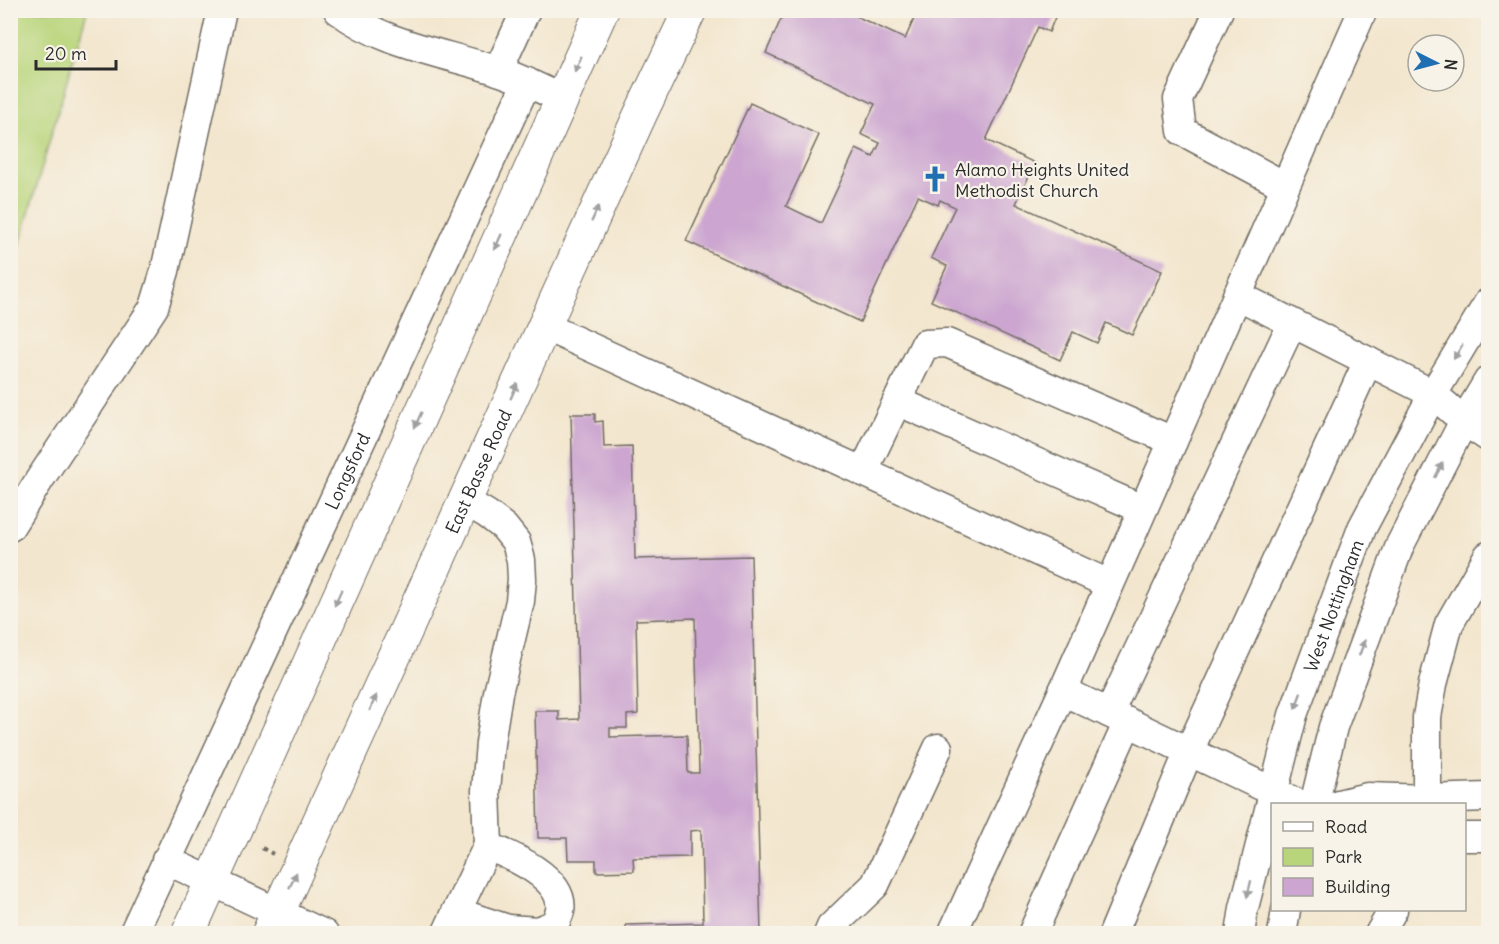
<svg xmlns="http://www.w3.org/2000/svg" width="1499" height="944" viewBox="0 0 1499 944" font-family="Delius,sans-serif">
<rect width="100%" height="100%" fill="#f7f3e8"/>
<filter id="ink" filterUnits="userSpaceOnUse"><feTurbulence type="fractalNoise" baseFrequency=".0167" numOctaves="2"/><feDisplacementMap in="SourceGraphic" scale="12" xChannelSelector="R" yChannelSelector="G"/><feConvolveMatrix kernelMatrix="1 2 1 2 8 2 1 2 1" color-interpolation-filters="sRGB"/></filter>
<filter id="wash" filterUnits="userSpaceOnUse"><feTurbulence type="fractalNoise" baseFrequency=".008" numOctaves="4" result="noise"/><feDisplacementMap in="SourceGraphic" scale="24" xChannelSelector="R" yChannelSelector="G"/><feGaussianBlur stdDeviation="1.35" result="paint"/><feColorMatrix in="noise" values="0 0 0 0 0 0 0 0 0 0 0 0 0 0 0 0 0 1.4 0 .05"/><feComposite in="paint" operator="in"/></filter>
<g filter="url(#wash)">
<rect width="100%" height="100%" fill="#f3e6ce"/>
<path fill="#b9d57c" stroke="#728054" stroke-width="1.5" d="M 11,10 L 87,11 L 19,247 L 11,261 Z"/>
<g id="blocks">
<g fill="#cca6d0" fill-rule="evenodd">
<path d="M 785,10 L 843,10 L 905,39 L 918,10 L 937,10 L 947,15 L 949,10 L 1058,10 L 1049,32 L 1038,27 L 986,140 L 1035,163 L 1016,204 L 1162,271 L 1132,335 L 1106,323 L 1097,343 L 1073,332 L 1060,360 L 931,301 L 947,266 L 931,258 L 955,207 L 940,200 L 938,205 L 918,196 L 860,322 L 686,241 L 750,103 L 819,135 L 786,206 L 821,223 L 856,149 L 873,157 L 880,143 L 861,134 L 875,104 L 766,53 Z"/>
<path d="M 571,414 L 595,414 L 595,422 L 603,421 L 604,447 L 632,446 L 635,559 L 751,556 L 761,934 L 627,934 L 626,925 L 703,923 L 701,830 L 690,831 L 690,857 L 633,858 L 634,871 L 596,872 L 596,860 L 568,860 L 567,838 L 538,838 L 535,711 L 559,711 L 559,720 L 579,719 ZM 695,618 L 699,773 L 688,773 L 687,735 L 610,737 L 610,728 L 627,728 L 627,715 L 638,714 L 636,620 Z"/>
</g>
</g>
</g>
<g filter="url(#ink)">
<use href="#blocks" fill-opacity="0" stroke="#716c64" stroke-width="1.5"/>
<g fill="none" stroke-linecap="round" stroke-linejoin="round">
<g stroke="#716c64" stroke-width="31">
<g id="minor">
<path d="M 338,10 C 384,45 445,53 498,71 C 520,78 541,89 562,99"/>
<path d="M 1219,10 L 1178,99 L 1182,131 L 1285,186"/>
<path d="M 498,71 L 526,10"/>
<path d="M 1237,295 L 1433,394 L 1464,421 L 1488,437"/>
<path d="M 544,326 L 1109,584"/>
<path d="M 897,401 L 1142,509"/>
<path d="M 863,472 L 925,344 L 947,343 L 1173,441"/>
<path d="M 10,527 L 40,479 L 154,307 L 165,271 L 222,10"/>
<path d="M 1063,691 L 1299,804"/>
<path d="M 1109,713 L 1292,323"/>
<path d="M 1314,804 L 1333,727 L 1400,545 L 1464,421 L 1488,381"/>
<path d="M 1338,804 L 1367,797 L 1427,799 L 1488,797"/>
<path d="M 1427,804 L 1427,717 L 1433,684 L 1449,624 L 1488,556"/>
<path d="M 1464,837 L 1488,837"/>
<path d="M 166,860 L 324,934"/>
<path d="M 456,912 L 508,929 L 538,931 L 555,924 C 556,920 559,915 560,911 C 566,878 510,855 487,846"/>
<path id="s1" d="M 133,934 L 527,82"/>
<path d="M 446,934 L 488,845 L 486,791 L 490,743 L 498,693 L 520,601 L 522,579 L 521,560 L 516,542 L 504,527 L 487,514 L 465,501"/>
<path d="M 828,934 L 831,927 L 875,885 L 938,748"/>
<path d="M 952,934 L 1063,691 L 1363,10"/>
<path d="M 1032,934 L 1128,722"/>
<path d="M 1113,934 L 1189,751 L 1368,361"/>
<path id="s2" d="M 1240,934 L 1244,908 L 1293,715 L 1362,528 L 1433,394 L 1488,303"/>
<path d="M 1282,934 L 1286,910"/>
<path d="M 1379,934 L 1393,910"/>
</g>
</g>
<g stroke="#716c64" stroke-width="35">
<g id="major">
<path d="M 188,934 L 602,10"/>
<path id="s3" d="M 268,934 L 640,115 L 690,10"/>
</g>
</g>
<path stroke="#716c64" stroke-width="4" stroke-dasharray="4.5 4.5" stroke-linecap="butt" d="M 262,848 L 273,854"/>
<use href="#minor" stroke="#fff" stroke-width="28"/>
<use href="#major" stroke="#fff" stroke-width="33"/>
</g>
<defs><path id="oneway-solid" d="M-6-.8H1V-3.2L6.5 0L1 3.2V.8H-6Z" transform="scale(1.5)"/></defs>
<g fill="#a0a0a0">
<use href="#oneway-solid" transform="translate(578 64) rotate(114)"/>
<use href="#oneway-solid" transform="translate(595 214) rotate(-66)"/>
<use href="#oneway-solid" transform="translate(498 242) rotate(114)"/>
<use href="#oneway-solid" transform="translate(1458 352) rotate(121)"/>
<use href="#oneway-solid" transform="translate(514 391) rotate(-66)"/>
<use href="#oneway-solid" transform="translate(418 420) rotate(114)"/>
<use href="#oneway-solid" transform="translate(1439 470) rotate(-63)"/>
<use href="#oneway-solid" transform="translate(338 598) rotate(114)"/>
<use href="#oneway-solid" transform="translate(1362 648) rotate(-70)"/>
<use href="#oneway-solid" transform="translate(1298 701) rotate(110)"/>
<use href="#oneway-solid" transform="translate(373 703) rotate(-66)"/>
<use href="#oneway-solid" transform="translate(293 880) rotate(-65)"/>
<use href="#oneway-solid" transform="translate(1249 889) rotate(104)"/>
</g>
</g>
<defs>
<g id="church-bare" transform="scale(2.07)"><path d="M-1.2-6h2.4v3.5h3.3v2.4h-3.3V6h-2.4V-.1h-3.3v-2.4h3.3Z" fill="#1f6fb2" stroke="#f7f3e8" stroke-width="2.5" paint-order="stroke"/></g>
</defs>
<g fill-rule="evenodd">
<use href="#church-bare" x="935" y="179"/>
</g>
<g text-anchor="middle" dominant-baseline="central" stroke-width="4.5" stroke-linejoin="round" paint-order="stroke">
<g font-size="18" fill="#2b2b2b" stroke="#f7f3e8" text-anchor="start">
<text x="955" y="169">Alamo Heights United<tspan x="955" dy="21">Methodist Church</tspan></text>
</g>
<g font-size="18" fill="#2b2b2b" stroke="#f7f3e8">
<text stroke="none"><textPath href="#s1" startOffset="510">Longsford</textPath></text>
<text stroke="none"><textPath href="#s3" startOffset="508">East Basse Road</textPath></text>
<text stroke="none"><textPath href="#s2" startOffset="342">West Nottingham</textPath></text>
</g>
</g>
<rect width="1499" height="944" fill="none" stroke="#f7f3e8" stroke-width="36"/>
<rect x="1271" y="803" width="195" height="108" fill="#f7f3e8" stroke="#a5a39c" stroke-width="1.5"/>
<rect x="1283" y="822" width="30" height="9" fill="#ffffff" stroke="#a5a39c" stroke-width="1.5"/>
<text x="1325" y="833" font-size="18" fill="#2b2b2b">Road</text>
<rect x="1283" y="848" width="30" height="18" fill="#b9d57c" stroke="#a5a39c" stroke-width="1.5"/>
<text x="1325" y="863" font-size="18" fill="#2b2b2b">Park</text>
<rect x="1283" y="878" width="30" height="18" fill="#cca6d0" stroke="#a5a39c" stroke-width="1.5"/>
<text x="1325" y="893" font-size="18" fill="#2b2b2b">Building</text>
<g transform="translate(1436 63) rotate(96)"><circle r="28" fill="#f7f3e8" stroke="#a5a39c" stroke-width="1.5"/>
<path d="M0-4.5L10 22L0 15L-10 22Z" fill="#1f6fb2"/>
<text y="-9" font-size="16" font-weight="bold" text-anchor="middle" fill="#2b2b2b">N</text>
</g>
<path d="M36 60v9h80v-9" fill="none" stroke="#2b2b2b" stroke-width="3"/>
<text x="45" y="60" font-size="18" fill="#2b2b2b" stroke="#f7f3e8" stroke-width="4.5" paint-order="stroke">20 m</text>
</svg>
